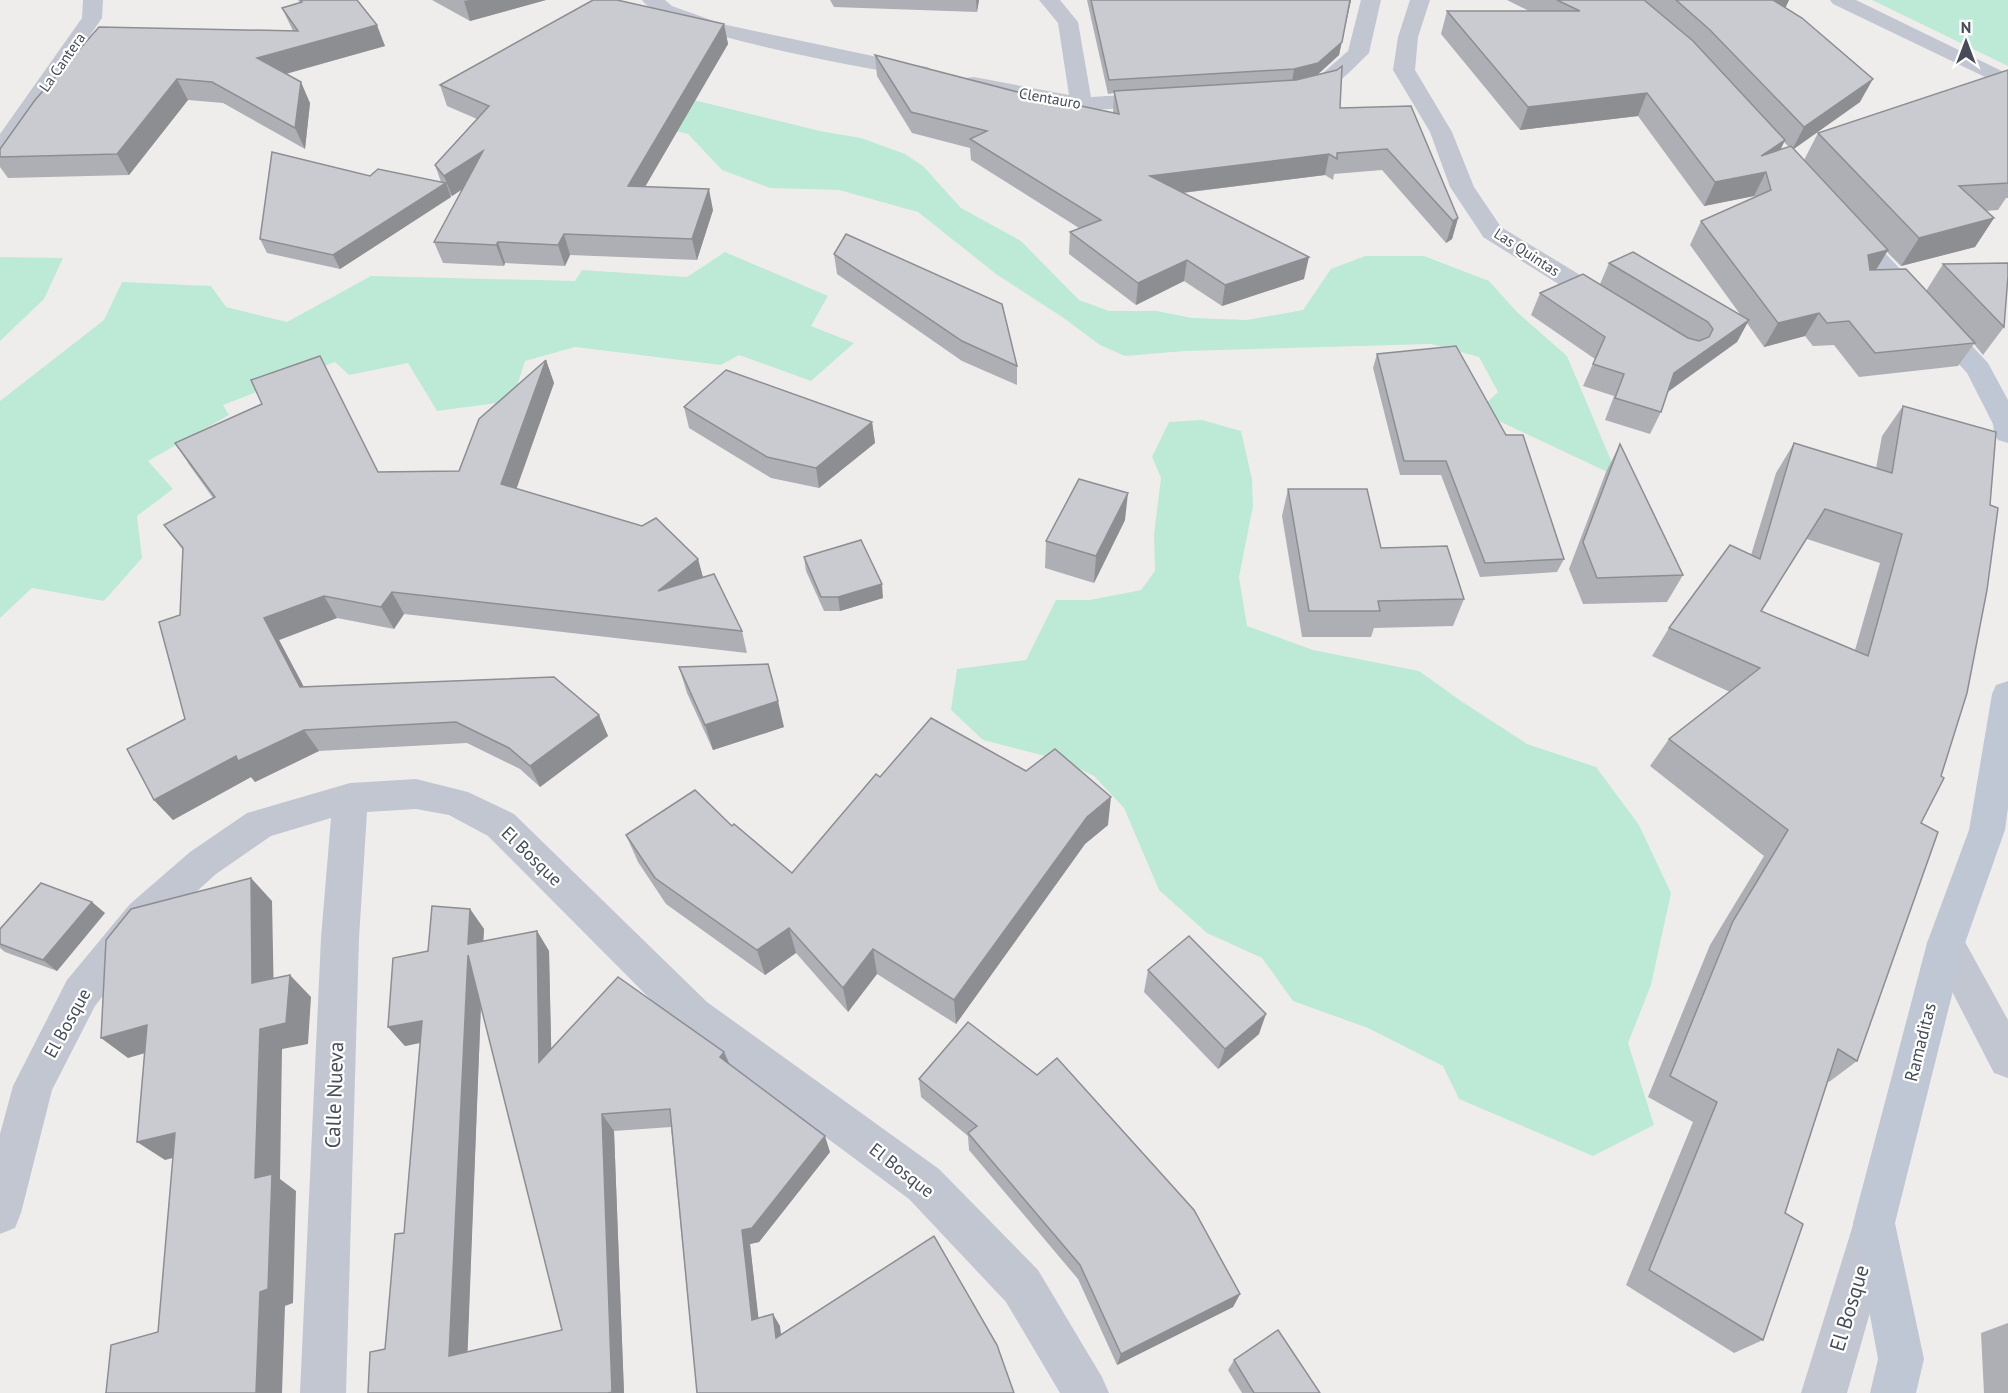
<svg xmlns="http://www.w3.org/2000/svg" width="2008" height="1393" viewBox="0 0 2008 1393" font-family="'PT Sans',sans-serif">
<rect width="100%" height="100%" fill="#efedec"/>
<g fill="#bdead6">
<path d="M 1872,0 L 2008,0 L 2008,66 Z"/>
<path d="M 645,88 L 820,131 L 861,138 L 905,154 L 923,166 L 961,208 L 1021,241 L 1079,300 L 1109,311 L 1157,311 L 1192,318 L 1247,320 L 1303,310 L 1331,269 L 1365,256 L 1424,256 L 1489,281 L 1517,312 L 1567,356 L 1618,477 L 1478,411 L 1498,392 L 1479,357 L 1431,344 L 1185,351 L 1125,356 L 1100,345 L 1065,319 L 996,274 L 918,212 L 839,190 L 770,188 L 722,170 L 688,134 L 615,116 Z"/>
<path d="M 725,252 L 828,296 L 811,326 L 854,343 L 811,381 L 739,355 L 721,365 L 575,347 L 525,361 L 512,401 L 437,411 L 408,363 L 349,375 L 335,362 L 223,405 L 229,415 L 148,461 L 173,489 L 137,516 L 142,558 L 104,601 L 32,588 L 0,618 L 0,401 L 104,320 L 122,282 L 211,286 L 226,307 L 287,322 L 371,276 L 575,281 L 582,270 L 687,277 Z"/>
<path d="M 0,257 L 63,258 L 44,299 L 0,341 Z"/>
<path d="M 1202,420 L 1241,431 L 1252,479 L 1253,506 L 1239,577 L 1247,626 L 1313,650 L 1419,671 L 1461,701 L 1527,744 L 1596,767 L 1639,825 L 1671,893 L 1651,985 L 1628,1043 L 1654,1125 L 1593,1156 L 1459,1099 L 1443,1066 L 1368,1028 L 1293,1001 L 1262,958 L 1207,933 L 1159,890 L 1124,808 L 1094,776 L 1061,760 L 983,740 L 951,710 L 957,669 L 1026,660 L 1056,600 L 1090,600 L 1141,590 L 1155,571 L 1154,534 L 1161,478 L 1152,457 L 1169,422 Z"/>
</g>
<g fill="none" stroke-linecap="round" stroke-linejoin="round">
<g fill="#c1c6d1" fill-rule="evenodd">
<path d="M 83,0 L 103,0 L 102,18 L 8,155 L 0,157 L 0,134 L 82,18 Z"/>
<path d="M 642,0 L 665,0 L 672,6 L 722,24 L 920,66 L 928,67 L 931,72 L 928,77 L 920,78 C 870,68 666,35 642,0 Z"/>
<path d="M 1039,0 L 1060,0 L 1078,22 L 1091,97 L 1157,93 L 1165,95 L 1168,100 L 1165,105 L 1081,111 L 966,88 L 963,83 L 966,78 L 974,77 L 1069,95 L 1058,23 Z"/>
<path d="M 1361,0 L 1381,0 L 1369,53 L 1365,57 C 1346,75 1325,101 1296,94 L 1293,89 L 1296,84 L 1316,79 L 1348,51 Z"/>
<path d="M 1410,0 L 1430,0 L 1418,37 L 1415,70 L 1452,132 L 1474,187 L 1501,227 L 1618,298 L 1622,304 L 1618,310 L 1609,312 L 1600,310 L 1483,237 L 1480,232 L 1450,187 L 1430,132 L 1393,70 L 1398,37 Z"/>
<path d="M 1830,0 L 1856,0 L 2008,74 L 2008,88 L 1833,4 Z"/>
<path d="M 416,779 L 468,792 L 514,814 L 707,1002 L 939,1169 L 1038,1270 L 1102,1377 L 1109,1393 L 1060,1393 L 1006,1302 L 909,1199 L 679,1028 L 488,836 L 449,815 L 416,809 L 367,812 L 359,938 L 346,1393 L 300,1393 L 321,938 L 331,818 L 271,836 L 216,874 L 156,928 L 95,1006 L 52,1090 L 21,1213 L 15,1228 L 0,1234 L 0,1134 L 13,1086 L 67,980 L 130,904 L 190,852 L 247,813 L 350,783 Z"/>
<path d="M 1946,926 L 1959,931 L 2008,1020 L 2008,1078 L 1994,1073 L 1927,943 L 1933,931 Z"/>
<path d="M 1874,1204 L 1889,1210 L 1895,1225 L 1847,1393 L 1801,1393 L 1853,1225 L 1859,1210 Z"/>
</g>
<g fill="#c0c7d4" fill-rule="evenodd">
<path d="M 1849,222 L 1858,224 L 1988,363 L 2008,400 L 2008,443 L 1998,440 L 1994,433 L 1993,424 L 1967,373 L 1840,234 L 1837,229 L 1840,224 Z"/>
<path d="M 2008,681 L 2008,808 L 2005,830 L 1965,943 L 1895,1223 L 1924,1359 L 1916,1393 L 1870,1393 L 1878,1359 L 1853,1223 L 1927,943 L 1969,830 L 1992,694 L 1996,685 Z"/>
</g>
</g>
<g fill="#aeafb4" fill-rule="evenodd">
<path d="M 298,0 L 357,0 L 385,46 L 286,74 L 310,103 L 305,149 L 223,103 L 188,100 L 129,175 L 8,178 L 0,167 L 0,149 L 293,31 L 282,8 L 300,3 Z"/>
<path d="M 432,0 L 546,0 L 470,21 Z"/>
<path d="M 830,0 L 979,0 L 977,12 L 834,7 Z"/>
<path d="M 1087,0 L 1351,0 L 1339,55 L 1317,75 L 1340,108 L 1411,106 L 1458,218 L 1452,239 L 1446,243 L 1382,170 L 1334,174 L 1333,180 L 1325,175 L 1183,193 L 1304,279 L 1222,306 L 1184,281 L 1136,305 L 1069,254 L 1070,232 L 1079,228 L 971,160 L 970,148 L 912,133 L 877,76 L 875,55 L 1029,95 L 1113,113 L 1114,93 L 1108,94 Z"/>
<path d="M 1507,0 L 1789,0 L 1785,8 L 1860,102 L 1794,149 L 1804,160 L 1818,133 L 2008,70 L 2008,198 L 2006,198 L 1998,210 L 1986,211 L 1994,218 L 1975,247 L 1901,266 L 1887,252 L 1876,270 L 1926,291 L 1943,264 L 2004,327 L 1983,355 L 1974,344 L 1958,366 L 1859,377 L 1834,345 L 1813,346 L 1805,336 L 1764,347 L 1747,323 L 1737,342 L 1668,392 L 1661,412 L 1650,434 L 1605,420 L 1614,396 L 1583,386 L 1595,359 L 1531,315 L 1540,293 L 1600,284 L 1609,263 L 1742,317 L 1690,245 L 1701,221 L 1754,198 L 1754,196 L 1704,206 L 1638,116 L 1520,130 L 1441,34 L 1447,11 L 1529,11 ZM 1784,142 L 1789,147 L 1780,150 Z"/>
<path d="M 724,24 L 728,44 L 645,186 L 713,210 L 697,260 L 570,255 L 565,266 L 505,263 L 504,266 L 443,263 L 434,242 L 462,189 L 452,196 L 450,195 L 451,197 L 340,269 L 267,253 L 260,239 L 370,176 L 441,182 L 435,165 L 477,119 L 447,106 L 440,85 Z"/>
<path d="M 834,254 L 1017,366 L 1017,385 L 962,361 L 837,274 Z"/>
<path d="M 1377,354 L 1564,559 L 1557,572 L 1480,577 L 1441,475 L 1400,475 L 1373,368 Z"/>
<path d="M 546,360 L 554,383 L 516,489 L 698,559 L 703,578 L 742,631 L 747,653 L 404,614 L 394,629 L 337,618 L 279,640 L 304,687 L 599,715 L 608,736 L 540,787 L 520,769 L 467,743 L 319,751 L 255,782 L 251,777 L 173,820 L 154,800 L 185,719 L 180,615 L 183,550 L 164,525 L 213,498 L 190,466 L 175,443 L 378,472 L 459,471 Z"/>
<path d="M 1903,406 L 1921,823 L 1857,1061 L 1829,1082 L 1828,1081 L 1785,1213 L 1763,1340 L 1734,1353 L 1626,1285 L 1693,1122 L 1648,1097 L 1710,945 L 1764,856 L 1650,766 L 1669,739 L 1730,692 L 1652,656 L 1669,628 L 1751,555 L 1776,473 L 1794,443 L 1876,468 L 1882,436 ZM 1807,539 L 1880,563 L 1855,650 L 1761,611 Z"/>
<path d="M 684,407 L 872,422 L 875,443 L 819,488 L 771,478 L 689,428 Z"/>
<path d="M 1620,444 L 1683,575 L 1667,602 L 1583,604 L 1569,569 L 1606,472 Z"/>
<path d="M 1288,489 L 1464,599 L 1453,626 L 1374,628 L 1371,637 L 1302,637 L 1282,516 Z"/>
<path d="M 1125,520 L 1094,583 L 1045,568 L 1046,541 Z"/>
<path d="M 804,557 L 883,598 L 840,611 L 824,611 L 806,571 Z"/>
<path d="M 679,667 L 784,727 L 713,750 L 687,693 Z"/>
<path d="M 880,777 L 1108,825 L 1085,844 L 956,1024 L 877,974 L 848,1012 L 796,953 L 765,975 L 666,904 L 638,862 L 626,835 L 732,826 L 792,873 Z"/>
<path d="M 470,909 L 484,929 L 483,941 L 537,931 L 549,951 L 551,1049 L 724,1052 L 729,1063 L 830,1152 L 759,1242 L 750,1244 L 758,1318 L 780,1326 L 697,1393 L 671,1127 L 614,1131 L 624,1393 L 368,1393 L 385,1349 L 404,1233 L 420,1043 L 405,1046 L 388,1027 L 428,951 ZM 481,1006 L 562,1330 L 467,1352 Z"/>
<path d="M 105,913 L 57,971 L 5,952 L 0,948 L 0,929 Z"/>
<path d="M 1148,970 L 1259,1034 L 1218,1069 L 1144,992 Z"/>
<path d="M 919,1079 L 1240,1294 L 1233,1307 L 1117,1365 L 1078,1279 L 969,1150 L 968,1136 L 921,1097 Z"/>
<path d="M 2008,1323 L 2008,1393 L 1984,1393 L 1981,1333 Z"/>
<path d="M 1234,1360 L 1320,1393 L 1242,1393 L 1228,1370 Z"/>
</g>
<g fill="#8d8e92">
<path d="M 469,0 L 546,0 L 470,21 L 464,1 Z"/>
<path d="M 976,0 L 979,0 L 977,12 Z"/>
<path d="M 1351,0 L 1339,55 L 1315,77 L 1292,83 L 1294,69 Z"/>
<path d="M 1769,0 L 1789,0 L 1783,13 Z"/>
<path d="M 724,24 L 728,44 L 634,206 L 628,186 Z"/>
<path d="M 377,25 L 385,46 L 267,79 L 257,58 Z"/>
<path d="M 177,79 L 188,100 L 129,175 L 117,154 Z"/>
<path d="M 1873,79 L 1860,102 L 1792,150 L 1804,127 Z"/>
<path d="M 301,82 L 310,103 L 305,149 L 295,128 Z"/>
<path d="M 1647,93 L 1638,116 L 1520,130 L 1528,107 Z"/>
<path d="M 1785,140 L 1774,163 L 1766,172 L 1754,196 L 1704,206 L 1715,182 L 1761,156 Z"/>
<path d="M 483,151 L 490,171 L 452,196 L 444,176 Z"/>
<path d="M 1329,154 L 1325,175 L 1148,197 L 1150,176 Z"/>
<path d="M 446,183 L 451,197 L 340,269 L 333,255 Z"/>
<path d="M 709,189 L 713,210 L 697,260 L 692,239 Z"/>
<path d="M 1458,218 L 1452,239 L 1446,243 L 1453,221 Z"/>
<path d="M 1994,218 L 1975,247 L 1901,266 L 1919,238 Z"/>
<path d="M 564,234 L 570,255 L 565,266 L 558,245 Z"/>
<path d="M 498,242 L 505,263 L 504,266 L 496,245 Z"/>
<path d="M 1888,250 L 1874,273 L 1854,278 L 1868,255 Z"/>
<path d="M 1309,257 L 1304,279 L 1222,306 L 1225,285 Z"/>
<path d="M 1187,260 L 1184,281 L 1136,305 L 1138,283 Z"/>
<path d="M 1819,313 L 1805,336 L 1764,347 L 1778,323 Z"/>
<path d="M 1749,320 L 1737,342 L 1663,395 L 1674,373 Z"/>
<path d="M 546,360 L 554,383 L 510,507 L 501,484 Z"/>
<path d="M 872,422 L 875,443 L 819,488 L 816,468 Z"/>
<path d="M 1128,493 L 1125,520 L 1094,583 L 1096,556 Z"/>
<path d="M 698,559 L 704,581 L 658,591 Z"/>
<path d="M 882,584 L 883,598 L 840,611 L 838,597 Z"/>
<path d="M 392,592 L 404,614 L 394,629 L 381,607 Z"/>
<path d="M 324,596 L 337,618 L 279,640 L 315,708 L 300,687 L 264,618 Z"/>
<path d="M 778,701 L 784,727 L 713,750 L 705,725 Z"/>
<path d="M 599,715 L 608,736 L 540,787 L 530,766 Z"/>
<path d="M 304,730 L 319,751 L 255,782 L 251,777 L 173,820 L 154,800 L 236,756 Z"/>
<path d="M 1111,797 L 1108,825 L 1085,844 L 956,1024 L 954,1000 L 1087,817 Z"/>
<path d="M 251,878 L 272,901 L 274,1005 L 252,983 Z"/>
<path d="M 92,902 L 105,913 L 57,971 L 43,960 Z"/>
<path d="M 470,909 L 484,929 L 482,964 L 468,944 Z"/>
<path d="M 789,928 L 796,953 L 765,975 L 757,950 Z"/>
<path d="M 537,931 L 549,951 L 552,1080 L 539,1062 Z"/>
<path d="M 873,949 L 877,974 L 848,1012 L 843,988 Z"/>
<path d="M 468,955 L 482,975 L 467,1367 L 449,1356 Z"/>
<path d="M 290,975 L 311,997 L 308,1044 L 282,1049 L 280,1179 L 296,1191 L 293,1303 L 285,1306 L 282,1393 L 256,1393 L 255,1178 L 260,1029 Z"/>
<path d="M 1266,1014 L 1259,1034 L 1218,1069 L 1225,1049 Z"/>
<path d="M 422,1021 L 438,1039 L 405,1046 L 388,1027 Z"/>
<path d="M 147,1025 L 173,1045 L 128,1058 L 101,1038 Z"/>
<path d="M 724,1052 L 732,1070 L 720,1057 Z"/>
<path d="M 602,1114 L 614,1131 L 624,1393 L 608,1393 Z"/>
<path d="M 175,1133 L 201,1151 L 165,1160 L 137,1142 Z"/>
<path d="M 825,1136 L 830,1152 L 759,1242 L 750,1244 L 760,1331 L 752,1320 L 742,1230 Z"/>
<path d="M 1240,1294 L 1233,1307 L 1117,1365 L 1121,1354 Z"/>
<path d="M 773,1314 L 780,1326 L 783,1349 L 776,1338 Z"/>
</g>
<g fill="#cacbd1" stroke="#8d8e92" stroke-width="1.5" fill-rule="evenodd">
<path d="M 301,0 L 357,0 L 377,25 L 257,58 L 301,82 L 295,128 L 212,82 L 177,79 L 117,154 L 0,157 L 0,149 L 35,100 L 99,27 L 298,31 L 282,8 L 302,2 Z"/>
<path d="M 593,0 L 617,0 L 724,24 L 628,186 L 709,189 L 692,239 L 564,234 L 558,245 L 498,242 L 496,245 L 434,242 L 483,151 L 444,176 L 435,165 L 489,106 L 440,85 Z"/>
<path d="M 1091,0 L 1350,0 L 1342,42 L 1318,63 L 1294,69 L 1109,80 Z"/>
<path d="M 1557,0 L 1644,0 L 1693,41 L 1785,140 L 1761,156 L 1791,146 L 1888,250 L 1868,255 L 1870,270 L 1906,269 L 1975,343 L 1875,353 L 1849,321 L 1827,323 L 1819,313 L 1778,323 L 1701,221 L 1771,190 L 1766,172 L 1715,182 L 1647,93 L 1528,107 L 1447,11 L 1580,11 Z"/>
<path d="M 1676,0 L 1773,0 L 1802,18 L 1873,79 L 1804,127 L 1710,30 Z"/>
<path d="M 875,55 L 1029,95 L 1119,114 L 1114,91 L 1296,80 L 1337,70 L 1342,66 L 1340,108 L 1411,106 L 1458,218 L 1453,221 L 1387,149 L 1337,153 L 1337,159 L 1329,154 L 1150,176 L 1309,257 L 1225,285 L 1187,260 L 1138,283 L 1070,232 L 1101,220 L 970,139 L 987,131 L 911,112 Z"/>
<path d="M 2008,70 L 2008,183 L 1959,186 L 1994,218 L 1919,238 L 1818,133 Z"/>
<path d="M 272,152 L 370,176 L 378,169 L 446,183 L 333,255 L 260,239 Z"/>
<path d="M 846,234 L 1002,304 L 1017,366 L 962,341 L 834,254 Z"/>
<path d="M 1633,252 L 1749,320 L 1674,373 L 1661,412 L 1615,398 L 1624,374 L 1593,364 L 1605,337 L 1540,293 L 1583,274 L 1688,338 L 1699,341 L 1709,337 L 1713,329 L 1708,322 L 1609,263 Z"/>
<path d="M 2008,263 L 2008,276 L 2004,327 L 1943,264 Z"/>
<path d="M 1456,346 L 1506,435 L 1523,435 L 1564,559 L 1485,563 L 1446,461 L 1404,461 L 1377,354 Z"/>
<path d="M 320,356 L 378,472 L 459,471 L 479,419 L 546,360 L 501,484 L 642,526 L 656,518 L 698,559 L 658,591 L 714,574 L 742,631 L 392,592 L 381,607 L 324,596 L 264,618 L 300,687 L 554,677 L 599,715 L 530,766 L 509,748 L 456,722 L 304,730 L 238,761 L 236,756 L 154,800 L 127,749 L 185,719 L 159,622 L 180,615 L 183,548 L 164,525 L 215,497 L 175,443 L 262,404 L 251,380 Z"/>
<path d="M 726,370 L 872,422 L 816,468 L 767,457 L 684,407 Z"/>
<path d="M 1903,406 L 1996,432 L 1990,505 L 1998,508 L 1987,590 L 1967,693 L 1941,776 L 1944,778 L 1921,823 L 1938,832 L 1857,1061 L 1838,1049 L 1785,1213 L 1803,1224 L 1763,1340 L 1649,1270 L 1717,1102 L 1670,1076 L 1733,921 L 1788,830 L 1669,739 L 1760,668 L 1669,628 L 1730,545 L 1760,559 L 1794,443 L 1892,473 ZM 1825,509 L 1902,534 L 1868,656 L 1761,611 Z"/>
<path d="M 1620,444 L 1683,575 L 1597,578 L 1583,542 Z"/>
<path d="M 1079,479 L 1128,493 L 1096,556 L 1046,541 Z"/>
<path d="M 1288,489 L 1367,489 L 1381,548 L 1447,546 L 1464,599 L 1378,601 L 1380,611 L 1309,611 Z"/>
<path d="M 861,540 L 882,584 L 838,597 L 821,597 L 804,557 Z"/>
<path d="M 768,664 L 778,701 L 705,725 L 679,667 Z"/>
<path d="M 931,718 L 1026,771 L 1055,749 L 1111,797 L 1087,817 L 954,1000 L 873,949 L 843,988 L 789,928 L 757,950 L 655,878 L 626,835 L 695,790 L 732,826 L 734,824 L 792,873 L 876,774 L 880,777 Z"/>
<path d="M 251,878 L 252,983 L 290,975 L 286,1023 L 260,1029 L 255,1178 L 272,1174 L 268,1289 L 260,1292 L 256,1393 L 105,1393 L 106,1393 L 111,1345 L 158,1332 L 175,1133 L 137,1142 L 147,1025 L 101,1038 L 106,940 L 131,909 Z"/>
<path d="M 41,883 L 92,902 L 43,960 L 0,944 L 0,929 Z"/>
<path d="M 432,906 L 470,909 L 468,944 L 537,931 L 539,1062 L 618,977 L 724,1052 L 720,1057 L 825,1136 L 752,1228 L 742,1230 L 752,1320 L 773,1314 L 776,1338 L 934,1236 L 997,1345 L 1014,1393 L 697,1393 L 670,1109 L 602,1114 L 612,1392 L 608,1393 L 368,1393 L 370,1352 L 385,1349 L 395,1234 L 404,1233 L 422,1021 L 388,1027 L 393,958 L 428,951 ZM 468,955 L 562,1330 L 449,1356 Z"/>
<path d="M 1189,936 L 1266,1014 L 1225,1049 L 1148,970 Z"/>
<path d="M 968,1022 L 1037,1075 L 1057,1058 L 1194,1210 L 1240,1294 L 1121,1354 L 1080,1265 L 968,1133 L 977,1126 L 919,1079 Z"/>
<path d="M 1278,1330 L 1320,1393 L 1254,1393 L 1234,1360 Z"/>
</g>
<g text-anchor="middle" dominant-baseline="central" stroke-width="4.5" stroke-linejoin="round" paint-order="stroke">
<g font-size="15" fill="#464d58" stroke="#fff">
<text transform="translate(62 62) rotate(-55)">La Cantera</text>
<text transform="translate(1050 98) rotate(10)">Clentauro</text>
<text transform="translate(1527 252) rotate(33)">Las Quintas</text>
</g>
<g font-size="18" fill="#464d58" stroke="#fff">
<text transform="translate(532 856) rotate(44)">El Bosque</text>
<text transform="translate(67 1023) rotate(-61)">El Bosque</text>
<text transform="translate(1920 1042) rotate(-76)">Ramaditas</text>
<text transform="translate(902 1170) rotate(38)">El Bosque</text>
</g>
<g font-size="21" fill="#464d58" stroke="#fff">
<text transform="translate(334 1095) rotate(-88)">Calle Nueva</text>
<text transform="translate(1849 1308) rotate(-73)">El Bosque</text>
</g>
</g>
<g transform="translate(1966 42)" stroke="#ffffff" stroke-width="4.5" paint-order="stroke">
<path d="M0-4.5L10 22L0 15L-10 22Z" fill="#464d58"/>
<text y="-9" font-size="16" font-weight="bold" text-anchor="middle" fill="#464d58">N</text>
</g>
</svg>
